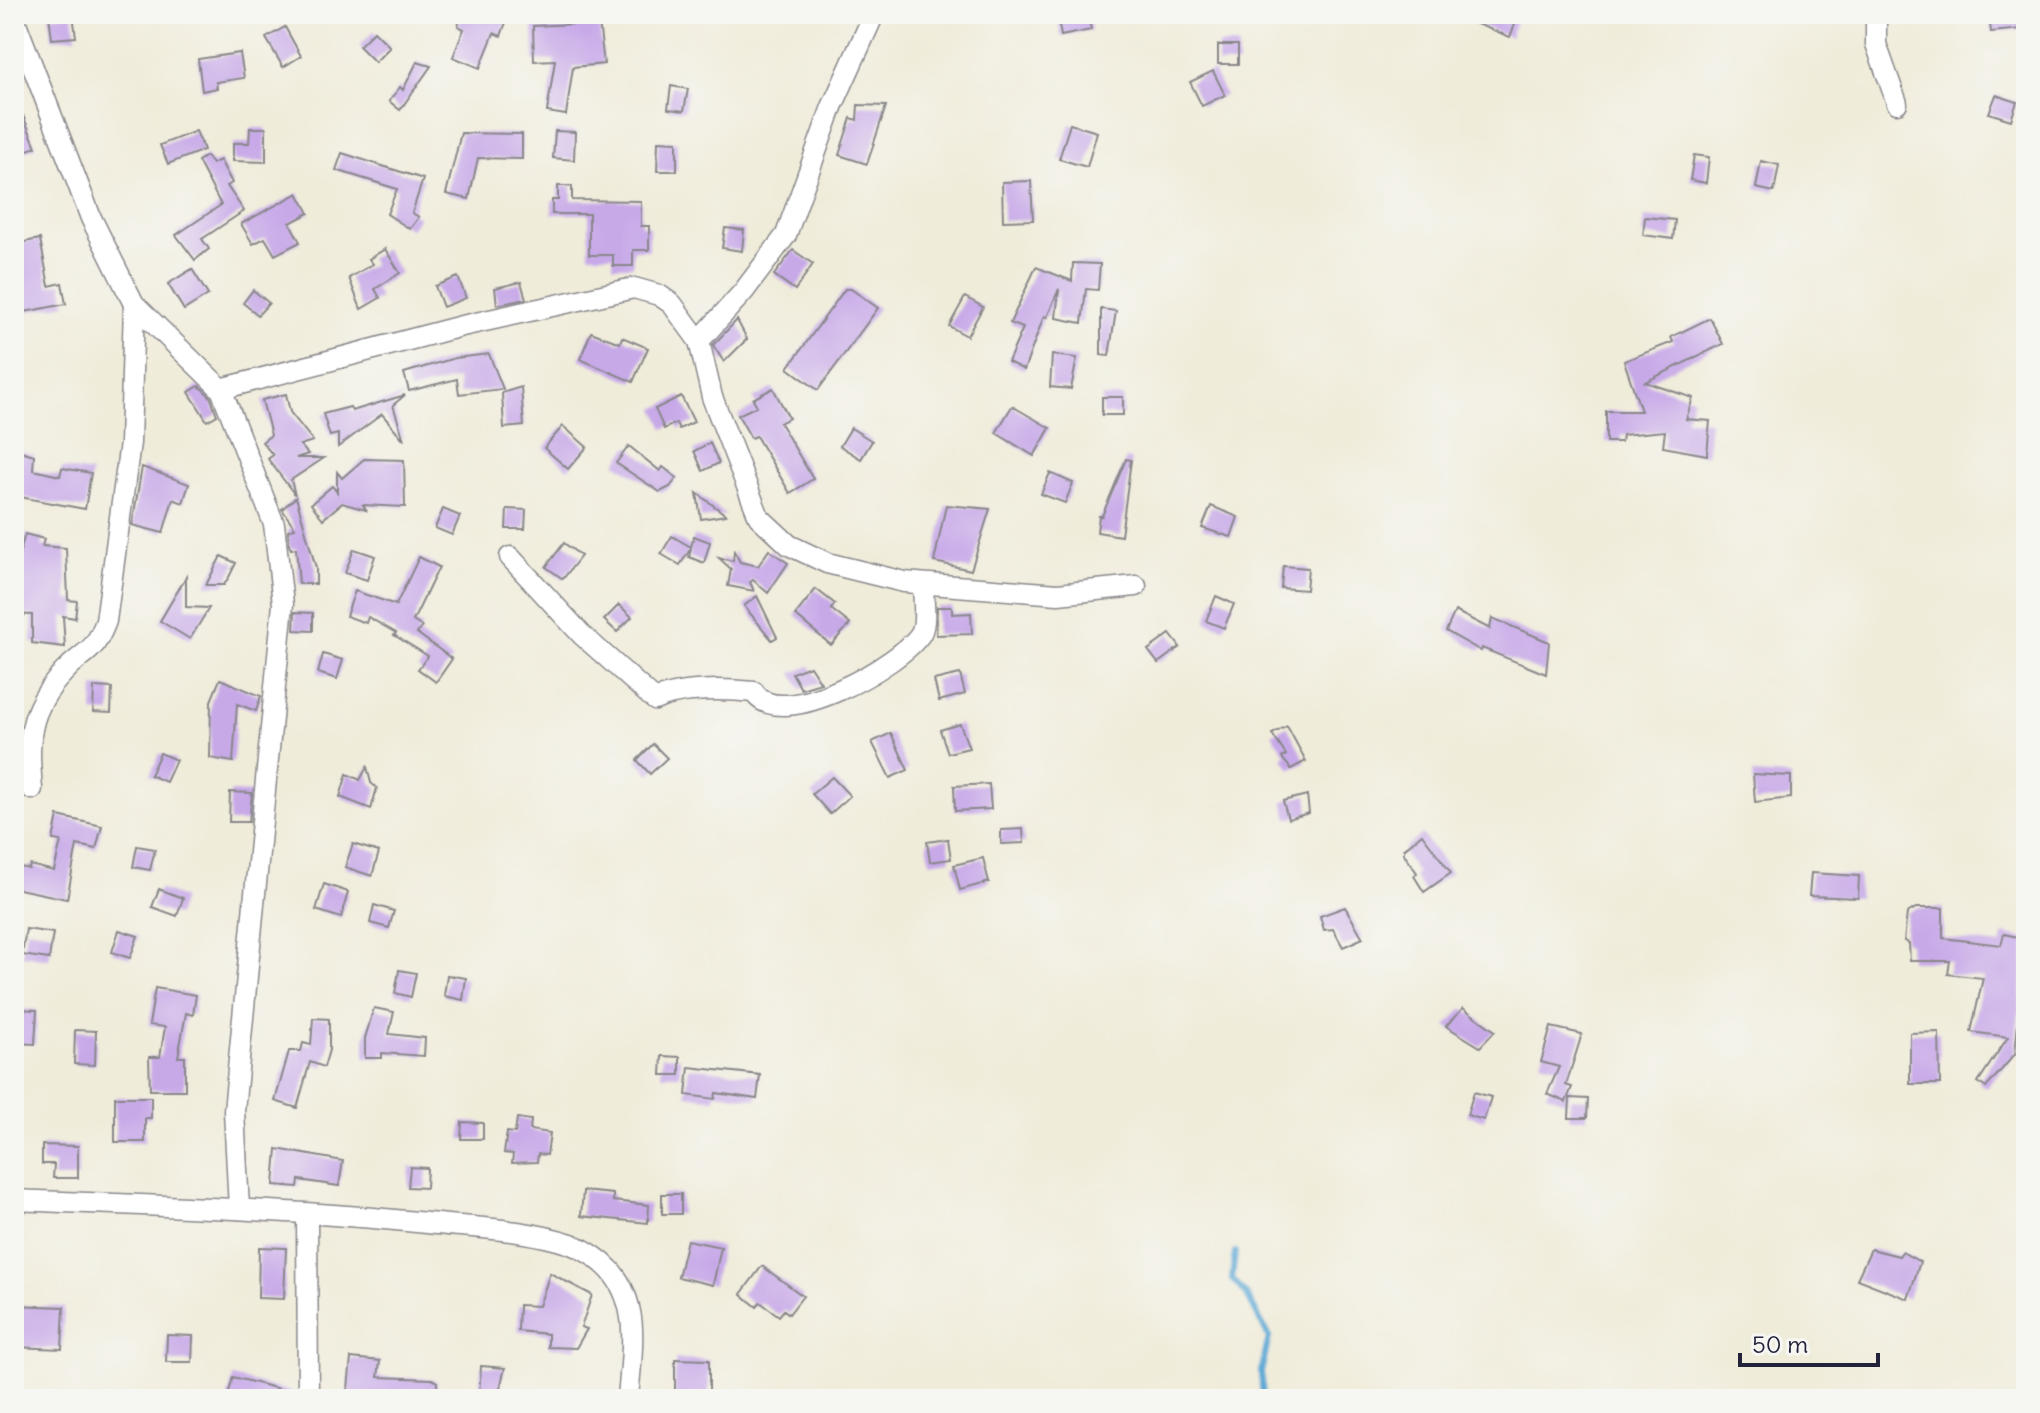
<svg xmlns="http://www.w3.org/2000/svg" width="2040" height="1413" viewBox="0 0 2040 1413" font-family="Delius,sans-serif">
<rect width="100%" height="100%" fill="#f6f6f2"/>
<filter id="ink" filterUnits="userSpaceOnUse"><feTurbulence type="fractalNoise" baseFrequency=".0125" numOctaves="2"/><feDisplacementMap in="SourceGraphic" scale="16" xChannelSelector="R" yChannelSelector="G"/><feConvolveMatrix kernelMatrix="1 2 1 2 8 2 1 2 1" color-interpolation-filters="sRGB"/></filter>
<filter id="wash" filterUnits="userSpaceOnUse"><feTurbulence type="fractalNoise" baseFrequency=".006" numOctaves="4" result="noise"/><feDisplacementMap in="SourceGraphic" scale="32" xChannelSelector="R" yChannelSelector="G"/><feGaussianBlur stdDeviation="1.8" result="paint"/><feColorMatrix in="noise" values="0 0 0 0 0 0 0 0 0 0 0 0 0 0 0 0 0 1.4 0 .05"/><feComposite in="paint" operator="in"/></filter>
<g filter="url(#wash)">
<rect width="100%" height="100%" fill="#f0ecda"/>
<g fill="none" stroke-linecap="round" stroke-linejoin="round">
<path stroke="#5ca9d5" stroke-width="6" d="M 1235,1252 L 1232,1279 L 1247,1295 L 1269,1337 L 1261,1372 L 1263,1399"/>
</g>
<g id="blocks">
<g fill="#c7a9e8">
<path d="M 73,14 L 76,37 L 52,39 L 49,16 Z"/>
<path d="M 462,14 L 509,14 L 501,36 L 494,33 L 480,68 L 453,57 L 464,29 L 458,26 Z"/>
<path d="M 574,14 L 598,14 L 604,64 L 573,67 L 566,115 L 547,112 L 555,60 L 534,61 L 533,26 L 576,24 Z"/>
<path d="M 1057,14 L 1088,14 L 1091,30 L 1061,36 Z"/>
<path d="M 1451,14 L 1519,14 L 1510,37 Z"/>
<path d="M 1989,14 L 2020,14 L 2022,29 L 1991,32 Z"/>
<path d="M 285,27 L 301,56 L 283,67 L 266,38 Z"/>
<path d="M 374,31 L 390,47 L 375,62 L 359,46 Z"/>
<rect x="1218" y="45" width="20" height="19"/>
<path d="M 240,53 L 244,78 L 216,82 L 217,88 L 202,91 L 198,59 Z"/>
<path d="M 417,62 L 431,66 L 400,110 L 389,101 L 400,87 L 403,90 Z"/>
<path d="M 1213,71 L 1225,95 L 1202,106 L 1190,82 Z"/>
<path d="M 671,86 L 688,89 L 684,111 L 668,109 Z"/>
<path d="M 14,94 L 36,147 L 14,155 Z"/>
<path d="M 1996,95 L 2017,102 L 2011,120 L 1989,113 Z"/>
<path d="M 858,105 L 886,106 L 867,164 L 839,155 L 851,118 L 857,120 Z"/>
<path d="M 1070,124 L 1097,132 L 1087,167 L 1059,159 Z"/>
<path d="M 250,128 L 266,128 L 266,162 L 233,161 L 233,143 L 249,143 Z"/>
<path d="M 196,131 L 204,150 L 168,164 L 160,145 Z"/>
<path d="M 555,131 L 575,132 L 574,160 L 553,158 Z"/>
<path d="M 461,133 L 522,134 L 522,159 L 478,158 L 469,199 L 446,194 Z"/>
<path d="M 658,141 L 677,142 L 677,171 L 657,171 Z"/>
<path d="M 342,153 L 423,179 L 412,213 L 419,217 L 410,229 L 387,214 L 397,189 L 336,170 Z"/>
<path d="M 1694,155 L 1709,157 L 1706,183 L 1690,180 Z"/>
<path d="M 206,156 L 212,164 L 220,160 L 232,183 L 227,186 L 244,211 L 202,239 L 209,249 L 195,260 L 176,235 L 221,205 L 198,161 Z"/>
<path d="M 1761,161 L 1779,165 L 1774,192 L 1756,188 Z"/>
<path d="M 1031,181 L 1033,220 L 1003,221 L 1002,182 Z"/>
<path d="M 558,186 L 572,186 L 572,200 L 641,201 L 641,226 L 649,226 L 649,250 L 633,250 L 633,266 L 613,266 L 613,255 L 589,255 L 589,214 L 552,214 L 552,200 L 558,200 Z"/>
<path d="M 298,193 L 309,213 L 290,223 L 300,242 L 275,255 L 265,238 L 253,244 L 241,224 Z"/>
<path d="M 1645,217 L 1675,220 L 1673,239 L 1643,235 Z"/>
<path d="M 725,228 L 744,230 L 742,251 L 722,248 Z"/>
<path d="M 40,239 L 49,286 L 62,283 L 66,304 L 14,314 L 14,244 Z"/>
<path d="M 385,249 L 400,273 L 375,289 L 380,298 L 361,309 L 349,278 L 373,264 L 369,259 Z"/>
<path d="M 793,250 L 813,264 L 795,290 L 774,275 Z"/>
<path d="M 1073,263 L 1100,264 L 1098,290 L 1086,289 L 1082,323 L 1056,318 L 1059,289 L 1047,317 L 1044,316 L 1024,370 L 1008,362 L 1023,328 L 1010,323 L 1036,267 L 1072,281 Z"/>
<path d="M 192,269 L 208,295 L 184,310 L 168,284 Z"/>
<path d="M 458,277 L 466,298 L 443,307 L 435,286 Z"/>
<path d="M 521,282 L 526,299 L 497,305 L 495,288 Z"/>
<path d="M 845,289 L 851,289 L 878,308 L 818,390 L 788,368 Z"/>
<path d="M 253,290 L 269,303 L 258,315 L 243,303 Z"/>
<path d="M 965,297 L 983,307 L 967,336 L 949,326 Z"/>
<path d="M 1101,309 L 1116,311 L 1109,356 L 1101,355 Z"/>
<path d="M 1710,318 L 1723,344 L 1645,382 L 1693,398 L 1686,419 L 1710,421 L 1707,455 L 1663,447 L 1665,431 L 1622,435 L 1621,442 L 1606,442 L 1606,411 L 1641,411 L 1624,361 L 1673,342 L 1671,337 Z"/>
<path d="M 737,320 L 747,339 L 724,362 L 713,345 Z"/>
<path d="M 591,332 L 620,343 L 622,337 L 648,348 L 633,382 L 580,359 Z"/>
<path d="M 489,354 L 503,389 L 459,394 L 457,379 L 409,391 L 404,373 L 455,358 Z"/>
<path d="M 1052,355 L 1077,358 L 1071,389 L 1050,387 Z"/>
<path d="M 199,386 L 210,396 L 217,415 L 207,421 L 189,392 Z"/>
<path d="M 521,387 L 524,426 L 504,428 L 502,393 Z"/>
<path d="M 773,388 L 789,418 L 780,423 L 813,479 L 790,493 L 756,436 L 751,438 L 738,415 L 757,406 L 753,399 Z"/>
<path d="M 286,394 L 290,412 L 313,441 L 300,445 L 308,454 L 296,458 L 324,458 L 291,480 L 295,495 L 268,459 L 273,455 L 262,442 L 271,435 L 262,400 Z"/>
<path d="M 405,395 L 393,405 L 404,440 L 382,414 L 338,447 L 338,434 L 330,436 L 323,414 L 350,407 L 352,411 Z"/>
<path d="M 681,396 L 694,422 L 679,429 L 676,423 L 664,429 L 655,409 Z"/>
<rect x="1102" y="397" width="21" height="18"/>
<path d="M 1012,406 L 1050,428 L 1034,456 L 996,433 Z"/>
<path d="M 563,426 L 587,447 L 568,469 L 544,448 Z"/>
<path d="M 851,428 L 872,441 L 861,459 L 840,446 Z"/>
<path d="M 710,443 L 719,463 L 703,471 L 694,451 Z"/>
<path d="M 629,446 L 660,471 L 663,467 L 677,478 L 670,487 L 660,492 L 616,463 Z"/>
<path d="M 14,449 L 34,455 L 33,470 L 60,476 L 62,468 L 91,473 L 85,509 L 14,496 Z"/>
<path d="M 364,459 L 404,460 L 405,507 L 363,505 L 366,510 L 342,503 L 323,519 L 311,504 L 332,486 L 337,492 L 337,472 L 342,478 Z"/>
<path d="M 1126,459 L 1131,460 L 1121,536 L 1097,532 L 1099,516 L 1102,516 Z"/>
<path d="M 142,467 L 189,484 L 183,503 L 173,499 L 163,533 L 132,525 Z"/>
<path d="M 1050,473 L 1073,483 L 1065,503 L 1041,494 Z"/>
<path d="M 697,493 L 726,515 L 701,519 Z"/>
<path d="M 296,497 L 316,568 L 316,584 L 299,584 L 296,548 L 291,549 L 289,545 L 288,530 L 295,528 L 282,509 Z"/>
<path d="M 946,505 L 990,509 L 971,570 L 934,562 Z"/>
<path d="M 1211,506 L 1238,517 L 1231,537 L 1202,528 Z"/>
<path d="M 443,509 L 460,516 L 452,535 L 435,528 Z"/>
<path d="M 507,509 L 526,510 L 525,529 L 506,529 Z"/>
<path d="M 25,534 L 44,539 L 42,546 L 66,548 L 68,600 L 77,601 L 75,618 L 63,616 L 65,647 L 32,643 L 32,615 L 14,614 L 16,565 Z"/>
<path d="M 672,536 L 691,547 L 694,536 L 710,542 L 704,563 L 689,557 L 691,548 L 680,565 L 661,554 Z"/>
<path d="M 564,543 L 581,556 L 563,579 L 546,567 Z"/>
<path d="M 354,549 L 375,556 L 367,580 L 345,573 Z"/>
<path d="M 769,550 L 788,563 L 768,593 L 753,580 L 750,582 L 754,591 L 728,586 L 731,569 L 719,558 L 733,561 L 734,551 L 740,562 L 758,566 Z"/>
<path d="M 221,556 L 236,563 L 229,577 L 224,585 L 206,585 Z"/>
<path d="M 419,557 L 439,567 L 413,621 L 422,627 L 417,633 L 452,659 L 436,682 L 418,669 L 428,656 L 394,635 L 396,633 L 368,617 L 366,623 L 346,616 L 355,591 L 396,605 Z"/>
<path d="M 1283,566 L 1308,568 L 1306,590 L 1281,588 Z"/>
<path d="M 186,577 L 186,607 L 209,608 L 190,639 L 160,621 Z"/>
<path d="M 816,589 L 835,604 L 831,609 L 850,624 L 831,645 L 795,615 Z"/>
<path d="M 757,596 L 777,637 L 772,640 L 744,606 Z"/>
<path d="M 1216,596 L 1234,604 L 1224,628 L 1206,621 Z"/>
<path d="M 619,605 L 632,617 L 617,632 L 604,620 Z"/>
<path d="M 937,607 L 952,607 L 952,614 L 971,613 L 972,634 L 936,635 Z"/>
<path d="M 1455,611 L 1490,629 L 1492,618 L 1549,642 L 1546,674 L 1482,648 L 1481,651 L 1446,631 Z"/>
<path d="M 295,612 L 313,613 L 313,631 L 294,630 Z"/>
<path d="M 1170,634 L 1180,647 L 1158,663 L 1148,650 Z"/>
<path d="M 323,654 L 343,660 L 337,679 L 318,673 Z"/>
<path d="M 810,666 L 821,683 L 801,689 L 792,673 Z"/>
<path d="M 960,674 L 965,694 L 939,701 L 934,680 Z"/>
<path d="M 220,679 L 261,696 L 256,711 L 237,704 L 233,762 L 210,758 L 211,701 Z"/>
<path d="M 94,687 L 112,688 L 111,713 L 93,712 Z"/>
<path d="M 960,724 L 969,748 L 948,753 L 940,730 Z"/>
<path d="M 1287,726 L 1306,761 L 1291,769 L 1282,758 L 1286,755 L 1272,734 Z"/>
<path d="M 891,733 L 908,770 L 890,778 L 872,742 Z"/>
<path d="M 653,744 L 667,758 L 650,774 L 637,760 Z"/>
<path d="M 160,753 L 176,760 L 166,782 L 150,775 Z"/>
<path d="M 367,767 L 371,783 L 377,788 L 371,809 L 340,797 L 347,774 L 360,780 Z"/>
<path d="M 1753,774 L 1791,776 L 1791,798 L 1755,802 Z"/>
<path d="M 832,777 L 850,796 L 830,814 L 812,794 Z"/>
<path d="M 989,784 L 991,809 L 955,811 L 954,786 Z"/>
<path d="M 230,792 L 252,793 L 249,822 L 229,822 Z"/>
<path d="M 1307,795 L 1309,813 L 1288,819 L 1283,801 Z"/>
<path d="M 58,816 L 102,826 L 96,849 L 77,845 L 67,899 L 14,888 L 16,866 L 29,869 L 30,865 L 54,871 L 61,841 L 53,840 Z"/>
<path d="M 1023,829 L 1024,843 L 1001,844 L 1001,830 Z"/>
<path d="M 1422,834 L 1451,873 L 1424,892 L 1414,876 L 1417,873 L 1404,854 L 1404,849 Z"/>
<path d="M 948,839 L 951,859 L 930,862 L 927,842 Z"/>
<path d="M 353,844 L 379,852 L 372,876 L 345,867 Z"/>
<path d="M 137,846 L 155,849 L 150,870 L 133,867 Z"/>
<path d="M 983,858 L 989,882 L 960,890 L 954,865 Z"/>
<path d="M 1811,873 L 1859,876 L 1858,898 L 1809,896 Z"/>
<path d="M 324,884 L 348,892 L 341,918 L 316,910 Z"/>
<path d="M 159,889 L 183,898 L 177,916 L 152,907 Z"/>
<path d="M 374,905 L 394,911 L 389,928 L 370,923 Z"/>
<path d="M 1345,907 L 1363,938 L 1343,947 L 1333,929 L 1324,930 L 1320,916 Z"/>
<path d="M 1916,908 L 1943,908 L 1943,938 L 2001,945 L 2004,934 L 2026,939 L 2015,1054 L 1986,1088 L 1978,1082 L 2008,1037 L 1971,1032 L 1983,978 L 1948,974 L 1950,961 L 1910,961 L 1909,943 L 1904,941 L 1907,913 Z"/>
<path d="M 26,929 L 53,933 L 49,959 L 22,955 Z"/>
<path d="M 119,930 L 138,936 L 130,958 L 112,952 Z"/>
<path d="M 399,970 L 416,973 L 411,997 L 395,993 Z"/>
<path d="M 447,975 L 466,978 L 463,1000 L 444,996 Z"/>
<path d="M 155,988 L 196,995 L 193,1015 L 186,1013 L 178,1057 L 185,1057 L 185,1090 L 150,1090 L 149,1057 L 160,1057 L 165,1027 L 149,1025 Z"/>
<path d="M 374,1008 L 394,1012 L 389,1034 L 425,1038 L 424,1056 L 382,1053 L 382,1058 L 365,1058 L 365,1038 Z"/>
<path d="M 1463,1008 L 1495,1031 L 1480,1047 L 1446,1026 Z"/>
<path d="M 17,1009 L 37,1010 L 35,1044 L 15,1043 Z"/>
<path d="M 313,1018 L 329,1019 L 329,1050 L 324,1067 L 310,1062 L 297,1108 L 275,1101 L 289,1051 L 301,1051 L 303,1043 L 311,1045 Z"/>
<path d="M 1551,1027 L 1582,1034 L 1566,1085 L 1572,1087 L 1566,1102 L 1547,1094 L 1559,1067 L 1541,1062 Z"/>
<path d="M 75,1030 L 96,1031 L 95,1065 L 74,1064 Z"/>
<path d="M 1939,1032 L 1940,1084 L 1910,1084 L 1910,1033 Z"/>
<path d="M 662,1056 L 680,1057 L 680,1075 L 661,1075 Z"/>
<path d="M 689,1067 L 760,1075 L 757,1099 L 716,1093 L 715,1099 L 686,1095 Z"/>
<path d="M 1474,1092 L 1491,1097 L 1484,1120 L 1467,1115 Z"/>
<path d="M 115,1097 L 151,1097 L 151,1118 L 145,1118 L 145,1142 L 115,1142 Z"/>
<path d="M 1570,1098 L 1588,1099 L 1587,1118 L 1569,1118 Z"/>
<path d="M 517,1118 L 531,1120 L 530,1130 L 550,1133 L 547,1155 L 538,1154 L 537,1162 L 512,1163 L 513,1154 L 504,1153 L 507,1132 L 515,1133 Z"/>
<path d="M 462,1122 L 483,1123 L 483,1139 L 461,1139 Z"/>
<path d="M 42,1145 L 78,1146 L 78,1178 L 53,1178 L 54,1164 L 42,1164 Z"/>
<path d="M 277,1149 L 343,1161 L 339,1186 L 299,1180 L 298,1187 L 274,1185 Z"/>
<path d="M 410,1167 L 427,1168 L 426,1188 L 408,1187 Z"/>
<path d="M 583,1191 L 613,1194 L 613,1201 L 649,1205 L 648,1223 L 581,1216 Z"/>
<rect x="662" y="1194" width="19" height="20"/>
<path d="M 687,1240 L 721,1247 L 713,1285 L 678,1277 Z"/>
<path d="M 259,1247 L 286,1248 L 284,1299 L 258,1298 Z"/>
<path d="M 1871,1249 L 1899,1256 L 1902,1252 L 1920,1262 L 1908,1299 L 1857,1279 Z"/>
<path d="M 762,1266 L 803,1296 L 789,1314 L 784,1310 L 779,1316 L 760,1302 L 757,1307 L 741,1294 Z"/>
<path d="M 550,1273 L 592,1295 L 581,1327 L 587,1329 L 576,1348 L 548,1347 L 548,1334 L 518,1331 L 519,1305 L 539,1306 Z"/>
<path d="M 14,1305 L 64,1307 L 62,1349 L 14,1347 Z"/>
<path d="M 167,1335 L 193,1336 L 192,1362 L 166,1362 Z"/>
<path d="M 351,1358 L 380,1361 L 378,1377 L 432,1379 L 437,1382 L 437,1399 L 376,1395 L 376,1399 L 347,1399 Z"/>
<path d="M 675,1359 L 709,1360 L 709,1397 L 675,1397 Z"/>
<path d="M 481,1366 L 505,1368 L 498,1396 L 479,1394 Z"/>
<path d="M 233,1377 L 295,1393 L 295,1399 L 227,1399 Z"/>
</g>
</g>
</g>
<g filter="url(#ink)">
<use href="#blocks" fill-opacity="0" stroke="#89878a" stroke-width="2"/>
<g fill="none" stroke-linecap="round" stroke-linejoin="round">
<g stroke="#89878a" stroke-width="23">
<g id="street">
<path d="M 1876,14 L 1876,44 L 1897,103"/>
<path d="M 14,18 L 91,218 L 134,304 L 221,389 L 274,524 L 283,604 L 234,1111 L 239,1209"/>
<path d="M 699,341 L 744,291 L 786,235 L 832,107 L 874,14"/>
<path d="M 221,389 L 462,326 L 634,288 L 659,295 L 672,304 L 699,341 L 712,397 L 759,517 L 789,545 L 827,563 L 904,582 L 1058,594 L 1136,586"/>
<path d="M 510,557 L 582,635 L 655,700 C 681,688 725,689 754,692 C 779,734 902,664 921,633 C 927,622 923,597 923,584"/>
<path d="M 32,789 C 28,740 27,711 63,673 C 85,649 93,656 106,621 L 130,443 L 134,304"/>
<path d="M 14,1200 C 152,1206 290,1209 427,1223 C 474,1228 526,1229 571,1244 C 586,1250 600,1259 611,1271 C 642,1308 631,1355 628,1399"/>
<path d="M 307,1214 L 308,1399"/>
</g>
</g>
<use href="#street" stroke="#fff" stroke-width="20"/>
</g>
</g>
<rect width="2040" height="1413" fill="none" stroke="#f6f6f2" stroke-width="48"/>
<path d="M1740 1353v12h138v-12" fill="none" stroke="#22223b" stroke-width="4"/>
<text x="1752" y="1353" font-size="24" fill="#22223b" stroke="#f6f6f2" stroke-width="6" paint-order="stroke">50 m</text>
</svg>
